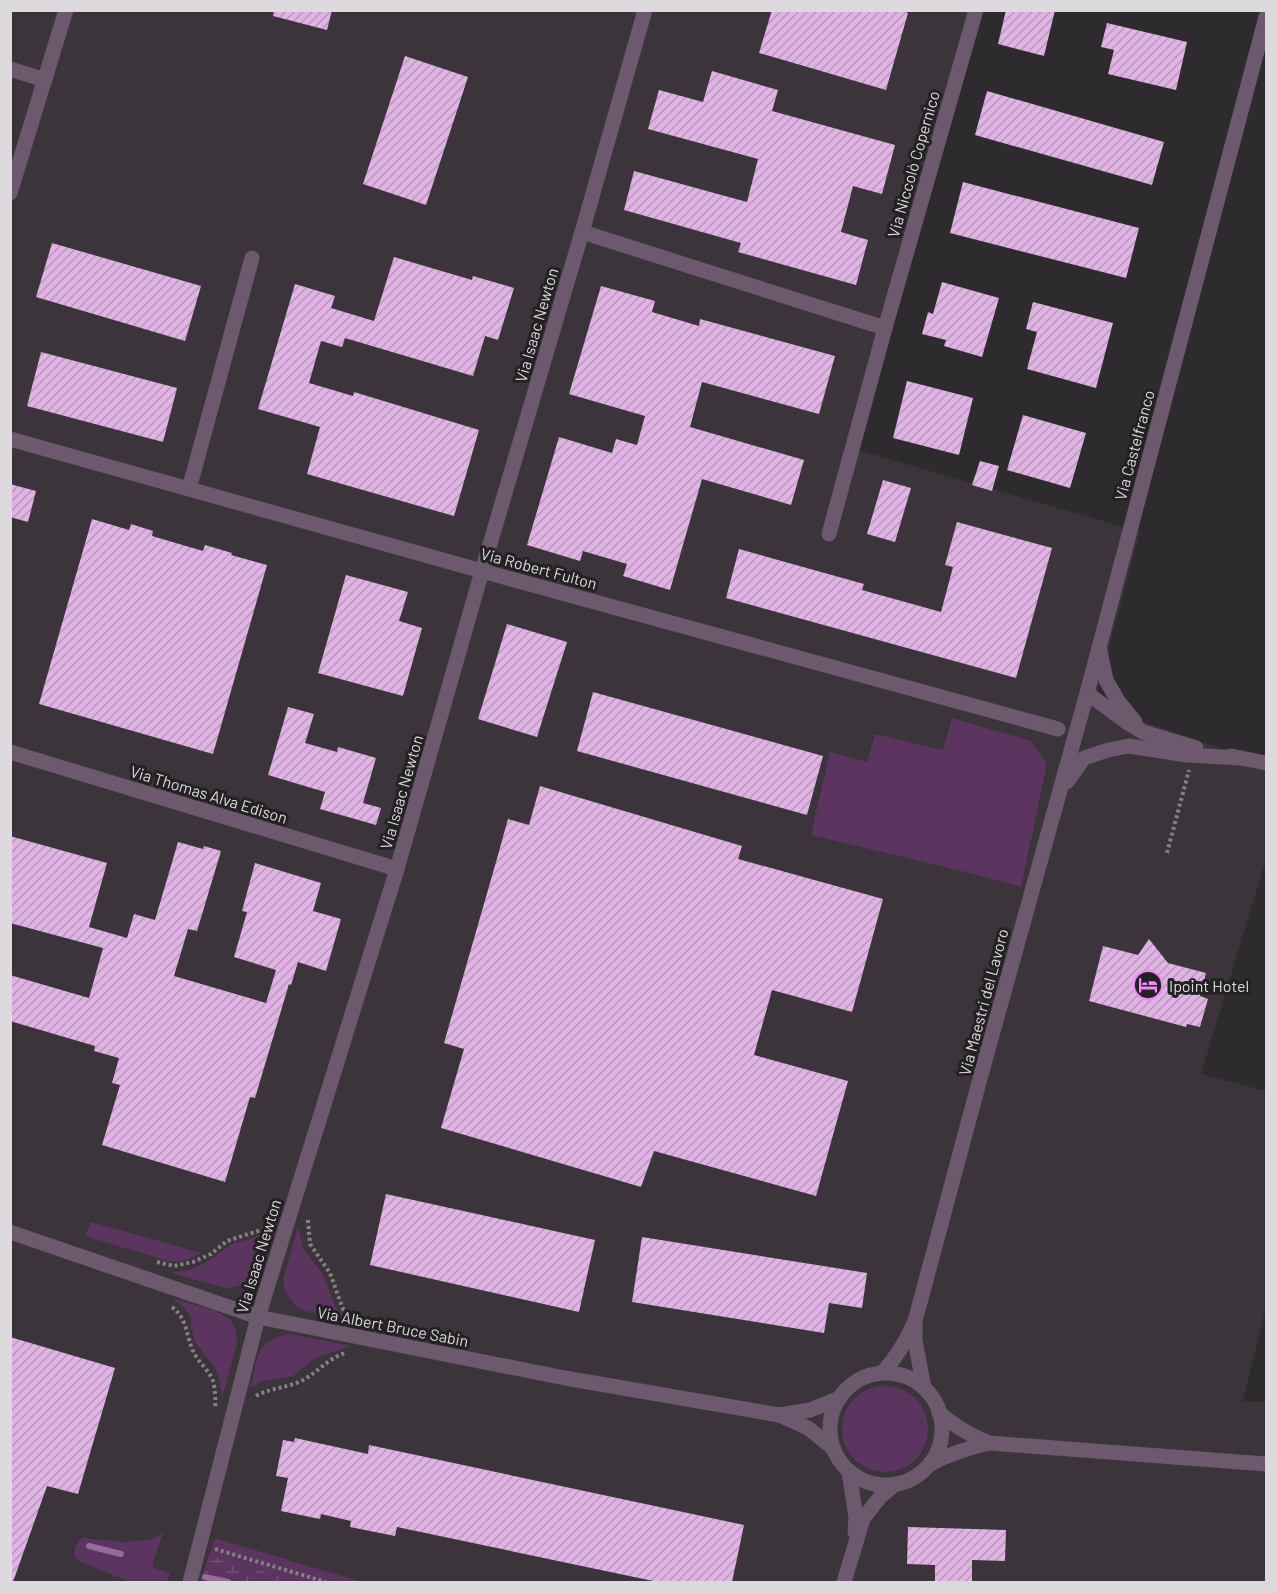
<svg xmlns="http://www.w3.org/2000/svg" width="1277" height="1593" viewBox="0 0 1277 1593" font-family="Barlow,sans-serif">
<defs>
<pattern id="wetland-marsh" width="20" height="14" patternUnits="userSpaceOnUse" patternTransform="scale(1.5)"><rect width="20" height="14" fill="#5b355f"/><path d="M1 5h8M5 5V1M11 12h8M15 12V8" fill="none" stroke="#725275"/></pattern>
<pattern id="building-hatch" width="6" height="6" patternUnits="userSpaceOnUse" patternTransform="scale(1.5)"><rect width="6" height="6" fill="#e1b3e5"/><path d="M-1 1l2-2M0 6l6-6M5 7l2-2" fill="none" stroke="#b996bc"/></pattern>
</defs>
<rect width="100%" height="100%" fill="#2d2b2e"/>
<path fill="#3b343b" d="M 11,11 L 975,11 L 858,450 L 1140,532 L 1094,704 L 1256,761 L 1266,763 L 1266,859 L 1201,1074 L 1266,1091 L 1266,1306 L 1243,1401 L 1266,1402 L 1266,1582 L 11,1582 Z"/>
<g fill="#5b355f">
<path d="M 952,718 L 1031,741 L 1047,764 L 1021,887 L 978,875 L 811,835 L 830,752 L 867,762 L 875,734 L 943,750 Z"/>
<path d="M 91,1222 L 202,1253 L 184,1261 L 168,1261 L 85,1236 Z"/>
<path d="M 298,1227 L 303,1248 L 323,1275 L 336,1308 L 354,1322 L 301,1310 L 293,1303 L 285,1291 L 283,1280 Z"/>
<path d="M 266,1232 L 256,1269 L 248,1281 L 237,1287 L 226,1288 L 171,1273 L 189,1270 L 205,1263 L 234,1243 L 253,1238 Z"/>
<path d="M 171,1298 L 216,1311 L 231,1320 L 236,1331 L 237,1343 L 222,1398 L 220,1382 L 216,1369 L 195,1342 L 191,1327 L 191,1318 L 184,1307 Z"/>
<path d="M 289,1334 L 351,1346 L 315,1358 L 293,1376 L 260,1382 L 251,1388 C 258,1357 254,1342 289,1334 Z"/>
<circle cx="885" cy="1429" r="43"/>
<path d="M 163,1533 L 152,1567 L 170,1573 L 167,1582 L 131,1582 L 83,1563 L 75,1558 C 74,1551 75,1543 82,1538 L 125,1542 L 149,1540 Z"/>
<path d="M 215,1538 L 362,1582 L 200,1582 Z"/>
</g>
<path fill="url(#wetland-marsh)" d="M 213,1556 L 222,1559 L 297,1582 L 205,1582 C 203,1575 208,1562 213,1556 Z"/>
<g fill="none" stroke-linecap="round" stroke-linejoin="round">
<g stroke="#966b9a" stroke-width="6">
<path d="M 89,1546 L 121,1554"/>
<path d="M 205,1577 L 228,1582"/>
</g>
</g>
<g fill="url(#building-hatch)">
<path d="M 274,10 L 332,10 L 327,30 L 273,16 Z"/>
<path d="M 772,10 L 899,10 L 908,13 L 886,90 L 759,53 Z"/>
<path d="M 1006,10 L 1055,10 L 1044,56 L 998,44 Z"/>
<path d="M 1107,23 L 1187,42 L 1176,90 L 1108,74 L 1114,50 L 1101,47 Z"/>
<path d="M 405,56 L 468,77 L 426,205 L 363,184 Z"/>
<path d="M 712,71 L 778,90 L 772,111 L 895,145 L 882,194 L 853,186 L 841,232 L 868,240 L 856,285 L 738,252 L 741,243 L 624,210 L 634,171 L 747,202 L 758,159 L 648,129 L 659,90 L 703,102 Z"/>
<path d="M 987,91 L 1164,142 L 1152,185 L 975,135 Z"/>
<path d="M 963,182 L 1139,228 L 1126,278 L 950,233 Z"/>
<path d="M 52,243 L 201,286 L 185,341 L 36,297 Z"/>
<path d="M 394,257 L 472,280 L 473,276 L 514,288 L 498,340 L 485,336 L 473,376 L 345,338 L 342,347 L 321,341 L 309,383 L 353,396 L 354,392 L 479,430 L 454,516 L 307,474 L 320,427 L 258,409 L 295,284 L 335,296 L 331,308 L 374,321 Z"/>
<path d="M 942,282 L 999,298 L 982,357 L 944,346 L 946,340 L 922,334 L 928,312 L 933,314 Z"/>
<path d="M 601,286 L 655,301 L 652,312 L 699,326 L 700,319 L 835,356 L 819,414 L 702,382 L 690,427 L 804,460 L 791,505 L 702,479 L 670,590 L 623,576 L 627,564 L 583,551 L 580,561 L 527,545 L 559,437 L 612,453 L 616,439 L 637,445 L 645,416 L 569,394 Z"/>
<path d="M 1033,302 L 1113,323 L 1096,388 L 1027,369 L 1037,332 L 1026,329 Z"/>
<path d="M 41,352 L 177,388 L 163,442 L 27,406 Z"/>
<path d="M 907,381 L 973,398 L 959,455 L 893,438 Z"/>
<path d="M 1023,415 L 1086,433 L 1070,488 L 1007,470 Z"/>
<path d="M 980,461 L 999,466 L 992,491 L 972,485 Z"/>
<path d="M 883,480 L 911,488 L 895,542 L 867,534 Z"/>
<path d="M 10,484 L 36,491 L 28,522 L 10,517 Z"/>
<path d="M 92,519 L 129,530 L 131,524 L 153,531 L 152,536 L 203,551 L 205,545 L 232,553 L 231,555 L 267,565 L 213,754 L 39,704 Z"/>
<path d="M 957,522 L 1052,548 L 1016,678 L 726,598 L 739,549 L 864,584 L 862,590 L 941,612 L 953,567 L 945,565 Z"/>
<path d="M 346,575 L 408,592 L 399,621 L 422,628 L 403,696 L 318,673 Z"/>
<path d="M 507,624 L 567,642 L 537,737 L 478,719 Z"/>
<path d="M 593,692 L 823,756 L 807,815 L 577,751 Z"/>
<path d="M 288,707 L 314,714 L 305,743 L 337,752 L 338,747 L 376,758 L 363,803 L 381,808 L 376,825 L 320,809 L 325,792 L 268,775 Z"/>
<path d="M 540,786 L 742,846 L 738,859 L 883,899 L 852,1012 L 772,990 L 754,1055 L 848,1081 L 816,1196 L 654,1151 L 641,1187 L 441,1128 L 464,1049 L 444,1043 L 496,862 L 508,819 L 529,825 Z"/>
<path d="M 10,836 L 107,863 L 89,927 L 127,938 L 134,914 L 155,920 L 178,842 L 203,849 L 204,846 L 221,851 L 197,931 L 188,929 L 174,976 L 266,1003 L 276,970 L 234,957 L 247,912 L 242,911 L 255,863 L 321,883 L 313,911 L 341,919 L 326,971 L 298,962 L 291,985 L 289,984 L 255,1098 L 250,1097 L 225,1182 L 102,1145 L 120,1085 L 112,1083 L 119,1058 L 94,1051 L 95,1046 L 10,1021 L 10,975 L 89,998 L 103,948 L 10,923 Z"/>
<path d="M 1149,939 L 1168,963 L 1206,973 L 1200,996 L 1208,999 L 1200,1027 L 1187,1024 L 1186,1027 L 1089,1001 L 1103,946 L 1138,955 Z"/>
<path d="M 386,1194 L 595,1240 L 579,1312 L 370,1265 Z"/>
<path d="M 642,1237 L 867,1273 L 862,1308 L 829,1303 L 824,1333 L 632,1302 Z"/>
<path d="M 10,1337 L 115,1368 L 78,1494 L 47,1486 L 13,1582 L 10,1582 Z"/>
<path d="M 295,1438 L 368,1454 L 369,1445 L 744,1525 L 732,1582 L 658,1582 L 397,1527 L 395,1536 L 350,1527 L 351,1521 L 321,1514 L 320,1519 L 281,1511 L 288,1478 L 276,1476 L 283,1440 L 294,1442 Z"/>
<path d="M 908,1527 L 1006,1530 L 1005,1561 L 972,1560 L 972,1582 L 935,1582 L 935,1565 L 907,1564 Z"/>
</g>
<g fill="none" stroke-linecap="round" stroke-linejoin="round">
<g stroke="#838184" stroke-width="4" stroke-dasharray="3 3" stroke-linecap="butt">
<path d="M 1167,853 L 1189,770"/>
<path d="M 308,1220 L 310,1244 L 330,1273 L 343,1309 L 352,1315 L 362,1318"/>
<path d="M 157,1262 L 174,1266 L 193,1262 L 211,1254 L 227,1241 L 264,1229 L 268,1222"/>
<path d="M 172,1307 C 188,1319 186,1337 194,1353 C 199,1363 209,1370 213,1381 C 215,1389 216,1401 215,1409"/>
<path d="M 256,1396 C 270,1388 286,1388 301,1381 C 316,1374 327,1359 345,1353"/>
<path d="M 215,1549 L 326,1582"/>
</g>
<g stroke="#6c596d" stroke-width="15">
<path d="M 10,69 L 45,80"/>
<path d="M 10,193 L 66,10"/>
<path d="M 582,232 L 885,328 L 976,10"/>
<path d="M 10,439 L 482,571 L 1058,729"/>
<path d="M 189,489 L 252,258"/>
<path d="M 829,534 L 885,328"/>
<path d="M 1100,651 L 1106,680 L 1118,701 L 1135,722"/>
<path d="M 1087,693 L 1125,721 L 1143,732 L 1196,748"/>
<path d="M 10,752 L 397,869"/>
<path d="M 1231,756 L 1266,763"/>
<path d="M 1067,782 L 1084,758 L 1108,750 L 1129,746 L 1187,755 L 1241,758"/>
<path d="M 10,1232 L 258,1317 L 565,1378 L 779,1415 L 808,1428 L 834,1449"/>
<path d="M 915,1324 L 915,1340 L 924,1388"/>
<path d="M 882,1373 C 896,1358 907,1340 915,1321 L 981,1075 L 1087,693 L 1266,17"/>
<circle cx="886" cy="1429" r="56"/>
<path d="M 939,1413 C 956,1427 969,1435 989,1443 L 1266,1464"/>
<path d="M 779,1415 L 810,1410 L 840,1398"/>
<path d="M 930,1464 C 949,1454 968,1448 989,1443"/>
<path d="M 849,1471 L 856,1518 L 855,1532"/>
<path d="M 190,1582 L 258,1317 L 397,869 L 482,571 L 582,232 L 645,10"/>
<path d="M 844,1582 L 863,1519 L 880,1497 L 895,1484"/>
</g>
</g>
<defs>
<g id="hotel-ring" transform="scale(1.5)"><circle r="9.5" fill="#242124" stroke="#ef8bf7" stroke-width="1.5"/><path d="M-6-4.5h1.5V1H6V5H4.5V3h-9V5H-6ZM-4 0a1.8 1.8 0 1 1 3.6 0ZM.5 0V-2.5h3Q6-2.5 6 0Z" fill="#ef8bf7"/></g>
</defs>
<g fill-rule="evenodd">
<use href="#hotel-ring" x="1148" y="985"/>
</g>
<g text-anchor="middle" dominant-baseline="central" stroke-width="6" stroke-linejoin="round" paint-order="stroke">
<g font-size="16" fill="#dcdadc" stroke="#242124">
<text transform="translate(913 164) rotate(-74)">Via Niccolò Copernico</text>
<text transform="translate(536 325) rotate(-74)">Via Isaac Newton</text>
<text transform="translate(1134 445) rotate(-75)">Via Castelfranco</text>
<text transform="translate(539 568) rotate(15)">Via Robert Fulton</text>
<text transform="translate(401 792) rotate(-74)">Via Isaac Newton</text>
<text transform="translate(209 794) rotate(17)">Via Thomas Alva Edison</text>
<text transform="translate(983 1002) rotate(-75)">Via Maestri del Lavoro</text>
<text transform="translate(258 1256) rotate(-73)">Via Isaac Newton</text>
<text transform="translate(393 1326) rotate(11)">Via Albert Bruce Sabin</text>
</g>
<g font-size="16" fill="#dcdadc" stroke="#242124" text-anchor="start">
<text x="1169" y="985">Ipoint Hotel</text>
</g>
</g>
<rect width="1277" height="1593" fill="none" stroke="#dcdadc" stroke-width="24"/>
</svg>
